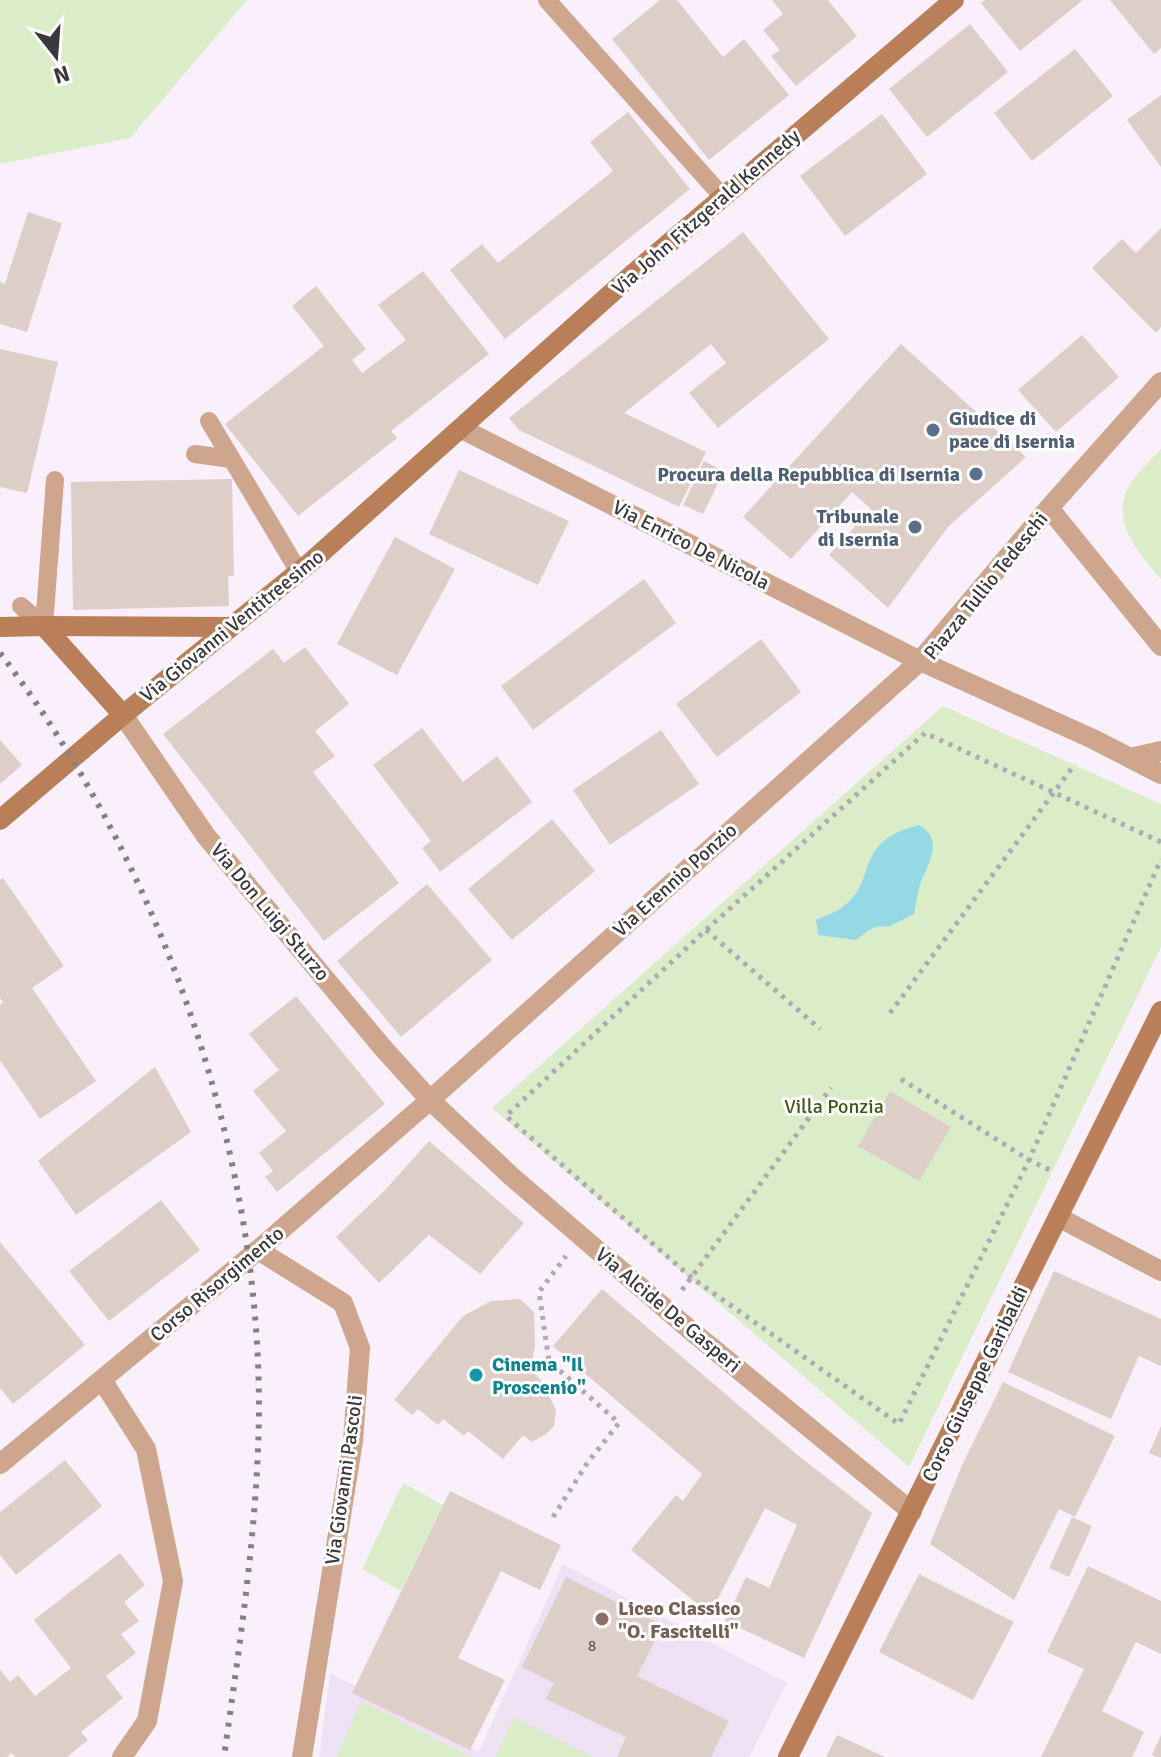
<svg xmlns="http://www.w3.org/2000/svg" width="1161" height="1757" viewBox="0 0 1161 1757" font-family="Signika,sans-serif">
<rect width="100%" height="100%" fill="#f9f0fc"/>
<path fill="#efe1f4" d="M 563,1564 L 787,1683 L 749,1757 L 319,1757 L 330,1673 L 479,1752 Z"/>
<g fill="#dbecc9">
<path d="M 0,0 L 247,0 L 130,138 L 0,164 Z"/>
<path d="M 1161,449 L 1161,579 C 1138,553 1108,519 1131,483 C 1139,471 1151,460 1161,449 Z"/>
<path d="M 943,706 L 1161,804 L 1161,947 L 909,1467 L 492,1108 Z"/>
<path d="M 403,1483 L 443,1505 L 401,1591 L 362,1569 Z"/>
<path d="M 361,1701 L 471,1757 L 336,1757 Z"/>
<path d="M 514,1718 L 594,1757 L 495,1757 Z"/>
</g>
<path fill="#95d9e5" d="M 919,825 C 945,840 928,863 921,882 C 917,893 916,904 914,914 L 888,927 C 873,924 868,932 856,940 L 818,935 L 816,920 C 826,916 837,912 845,905 C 879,878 852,842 919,825 Z"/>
<g fill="#ddcec8">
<path d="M 660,0 L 677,0 L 723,57 L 744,39 L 789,95 L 709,160 L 612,39 Z"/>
<path d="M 772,0 L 828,0 L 857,36 L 796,86 L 771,56 L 780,50 L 763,30 L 783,14 Z"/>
<path d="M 985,0 L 1083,0 L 1020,51 L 981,3 Z"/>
<path d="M 1110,0 L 1161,0 L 1161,48 L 1154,54 Z"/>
<path d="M 970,24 L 1008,72 L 927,137 L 889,89 Z"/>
<path d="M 1075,49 L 1113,96 L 1032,161 L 994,113 Z"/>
<path d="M 1161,95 L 1161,167 L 1127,120 Z"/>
<path d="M 628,112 L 690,189 L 505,339 L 450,270 L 482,244 L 498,263 L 613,171 L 590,142 Z"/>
<path d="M 882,114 L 927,174 L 845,236 L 800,176 Z"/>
<path d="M 28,212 L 62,223 L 27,332 L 0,324 L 0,282 L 5,284 Z"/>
<path d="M 1161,228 L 1161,327 L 1156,333 L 1092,268 L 1122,239 L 1136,253 Z"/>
<path d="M 743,232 L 829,339 L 718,428 L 689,393 L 726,363 L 711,344 L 624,413 L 706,452 L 679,507 L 519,430 L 509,418 Z"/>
<path d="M 423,271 L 489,354 L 391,431 L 397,438 L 298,516 L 225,424 L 324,346 L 292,306 L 316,286 L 366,349 L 352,360 L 362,373 L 406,340 L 378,305 Z"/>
<path d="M 1082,335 L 1119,377 L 1056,432 L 1018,390 Z"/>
<path d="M 901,344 L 1026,457 L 948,527 L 888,608 L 829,555 L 871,509 L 852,492 L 791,559 L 743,517 Z"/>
<path d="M 0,349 L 58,362 L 27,493 L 0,487 Z"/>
<path d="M 704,461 L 724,471 L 703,514 L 683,505 Z"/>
<path d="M 459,470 L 569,521 L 538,585 L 429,534 Z"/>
<path d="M 232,479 L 234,576 L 228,576 L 229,606 L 73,610 L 71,482 Z"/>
<path d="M 395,537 L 455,569 L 397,675 L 337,644 Z"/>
<path d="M 644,579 L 676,623 L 533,730 L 501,686 Z"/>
<path d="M 761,639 L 801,692 L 717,757 L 676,704 Z"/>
<path d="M 305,647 L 349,704 L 315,731 L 335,756 L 313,772 L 399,883 L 324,941 L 163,734 L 273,649 L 284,663 Z"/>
<path d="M 422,728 L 463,782 L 497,756 L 532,802 L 440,872 L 422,848 L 431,841 L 373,765 Z"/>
<path d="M 661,730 L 699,784 L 610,845 L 573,790 Z"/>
<path d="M 0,740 L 22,765 L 0,784 Z"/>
<path d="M 552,819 L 595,871 L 512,940 L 468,889 Z"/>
<path d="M 3,878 L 64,966 L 32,988 L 96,1081 L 40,1119 L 0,1060 L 0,1005 L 3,1002 L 0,998 L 0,880 Z"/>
<path d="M 427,884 L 492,960 L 401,1037 L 337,961 Z"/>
<path d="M 296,996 L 385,1104 L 277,1192 L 265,1177 L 273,1171 L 259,1153 L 286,1131 L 253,1091 L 279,1070 L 249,1034 Z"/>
<path d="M 155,1067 L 191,1132 L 76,1215 L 38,1161 Z"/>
<path d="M 890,1091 L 951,1127 L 919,1181 L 858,1146 Z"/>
<path d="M 429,1141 L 524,1223 L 480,1274 L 429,1235 L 379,1283 L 336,1237 L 385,1190 Z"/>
<path d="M 161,1200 L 200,1250 L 109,1321 L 69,1271 Z"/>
<path d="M 0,1242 L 85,1345 L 13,1404 L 0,1388 Z"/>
<path d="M 1054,1271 L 1161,1319 L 1161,1366 L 1139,1356 L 1111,1419 L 1008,1372 Z"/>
<path d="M 602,1289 L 795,1453 L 872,1513 L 804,1658 L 725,1621 L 746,1577 L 769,1588 L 797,1525 L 765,1508 L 710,1614 L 631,1550 L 676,1495 L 683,1501 L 702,1474 L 553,1346 Z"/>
<path d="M 520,1299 L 534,1312 L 535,1346 L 531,1368 L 542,1382 L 556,1410 L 554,1426 L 546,1434 L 532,1442 L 523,1435 L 503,1459 L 468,1431 L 464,1436 L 443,1419 L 438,1425 L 418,1409 L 412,1415 L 394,1400 L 463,1316 L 491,1301 Z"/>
<path d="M 1003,1382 L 1115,1436 L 1075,1517 L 1059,1509 L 1014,1600 L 930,1544 L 963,1463 Z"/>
<path d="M 1161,1426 L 1161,1458 L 1149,1453 Z"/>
<path d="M 65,1460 L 102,1506 L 16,1575 L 0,1555 L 0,1512 Z"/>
<path d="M 450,1491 L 561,1545 L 540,1590 L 501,1571 L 458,1658 L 505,1680 L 470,1750 L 352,1693 Z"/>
<path d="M 1072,1517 L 1092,1526 L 1069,1577 L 1049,1568 Z"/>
<path d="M 120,1553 L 145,1585 L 124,1602 L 139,1621 L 121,1634 L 136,1653 L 106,1676 L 123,1698 L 81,1732 L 88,1740 L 67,1757 L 15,1757 L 12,1753 L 7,1757 L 0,1757 L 0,1670 L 10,1682 L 18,1675 L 35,1696 L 71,1668 L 34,1620 Z"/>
<path d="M 1088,1566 L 1161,1601 L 1161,1654 L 1136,1642 L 1102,1711 L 1144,1732 L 1132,1757 L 1041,1757 L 1084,1669 L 1047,1652 Z"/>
<path d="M 919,1574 L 1014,1622 L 973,1700 L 879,1652 Z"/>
<path d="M 566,1577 L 663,1625 L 637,1676 L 729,1721 L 711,1757 L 617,1757 L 626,1737 L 546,1699 L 554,1683 L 522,1667 Z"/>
<path d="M 837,1735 L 885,1757 L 826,1757 Z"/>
<path d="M 1161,1735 L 1161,1757 L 1156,1757 L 1152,1755 Z"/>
</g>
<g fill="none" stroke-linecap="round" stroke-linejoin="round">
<g stroke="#b0a9b2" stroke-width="5" stroke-dasharray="4 6" stroke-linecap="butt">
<path d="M 1161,842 L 925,733 L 706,930 L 506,1116 L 692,1278 L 899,1424 L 1029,1160 L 1161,859"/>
<path d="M 706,930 L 820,1029"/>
<path d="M 890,1013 L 1075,764"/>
<path d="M 901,1079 L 1029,1160 L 1054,1172"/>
<path d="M 682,1290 L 831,1088"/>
<path d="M 553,1517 L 588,1462 L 619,1423 L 549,1361 L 539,1292 L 566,1256"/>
</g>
<g stroke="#cea68d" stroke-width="18">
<path d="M 547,0 L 722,196"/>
<path d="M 209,421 L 299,572"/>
<path d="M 195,454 L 231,459"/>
<path d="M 21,606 L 44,626"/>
<path d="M 44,626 L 55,480"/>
</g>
<g stroke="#cea68d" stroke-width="20">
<path d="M 462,429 L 920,661 L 1093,739 L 1161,774"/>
<path d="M 1049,508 L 1161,646"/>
<path d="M 123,715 L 206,836 L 383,1048 L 430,1100 L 511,1176 L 689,1329 L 912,1512"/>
<path d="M 1130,758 L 1161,751"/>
<path d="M 1058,1217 L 1161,1271"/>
<path d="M 258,1250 L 343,1303 L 360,1348 L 353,1441 L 302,1757"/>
<path d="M 102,1380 L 146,1449 L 173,1581 L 147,1721 L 122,1757"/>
<path d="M 0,1464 L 258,1250 L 430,1100 L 920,661 L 1049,508 L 1161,382"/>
</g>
<g stroke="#b87f59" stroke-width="20">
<path d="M 44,626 L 231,627"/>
<path d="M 0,627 L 44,626 L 123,715"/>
<path d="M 0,820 L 123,715 L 312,561 L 634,273 L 954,0"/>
<path d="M 788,1757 L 1161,1011"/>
</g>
<path stroke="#858087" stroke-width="6" stroke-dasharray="4 8" stroke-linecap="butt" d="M 0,653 C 159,861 259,1146 259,1408 C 258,1526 240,1641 224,1757"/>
</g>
<g fill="#5c6f8a" stroke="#fff" stroke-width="3">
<circle cx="933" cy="430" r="8"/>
<circle cx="976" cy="474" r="8"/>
<circle cx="915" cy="527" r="8"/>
</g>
<circle fill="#0f9aa8" stroke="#fff" stroke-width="3" cx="476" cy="1375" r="8"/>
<circle fill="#8d6e63" stroke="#fff" stroke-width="3" cx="602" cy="1619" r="8"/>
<g text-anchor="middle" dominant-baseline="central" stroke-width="6" stroke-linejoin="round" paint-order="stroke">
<g font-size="16" fill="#645e5f">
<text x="592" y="1646">8</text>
</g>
<g font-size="20" fill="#3b383c" stroke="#fff">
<text transform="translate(706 212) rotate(-41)">Via John Fitzgerald Kennedy</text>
<text transform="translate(691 545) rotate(27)">Via Enrico De Nicola</text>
<text transform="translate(986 586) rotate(-51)">Piazza Tullio Tedeschi</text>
<text transform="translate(232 626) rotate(-39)">Via Giovanni Ventitreesimo</text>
<text transform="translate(675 880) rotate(-42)">Via Erennio Ponzio</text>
<text transform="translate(270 912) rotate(50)">Via Don Luigi Sturzo</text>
<text transform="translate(217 1284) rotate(-40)">Corso Risorgimento</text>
<text transform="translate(668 1310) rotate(40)">Via Alcide De Gasperi</text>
<text transform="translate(975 1384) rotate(-64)">Corso Giuseppe Garibaldi</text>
<text transform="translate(344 1480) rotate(-82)">Via Giovanni Pascoli</text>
</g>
<g font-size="20" font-weight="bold" fill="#4e5e75" stroke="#fff" text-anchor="end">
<text x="949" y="418" text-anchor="start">Giudice di<tspan x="949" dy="23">pace di Isernia</tspan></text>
<text x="960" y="474">Procura della Repubblica di Isernia</text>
<text x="899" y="516">Tribunale<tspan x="899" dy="23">di Isernia</tspan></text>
</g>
<g font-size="20" fill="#3f5913" stroke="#fff">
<text x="834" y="1106">Villa Ponzia</text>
</g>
<g font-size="20" font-weight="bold" fill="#0d838f" stroke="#fff" text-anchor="start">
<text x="492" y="1364">Cinema "Il<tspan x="492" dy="23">Proscenio"</tspan></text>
</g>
<g font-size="20" font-weight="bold" fill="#785e54" stroke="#fff" text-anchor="start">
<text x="618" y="1608">Liceo Classico<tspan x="618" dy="23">"O. Fascitelli"</tspan></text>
</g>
</g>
<g transform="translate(56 56) rotate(163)" stroke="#ffffff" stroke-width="6" paint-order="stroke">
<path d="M0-6L14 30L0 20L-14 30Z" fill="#3b383c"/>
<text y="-12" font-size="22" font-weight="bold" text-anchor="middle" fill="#3b383c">N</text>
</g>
</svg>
